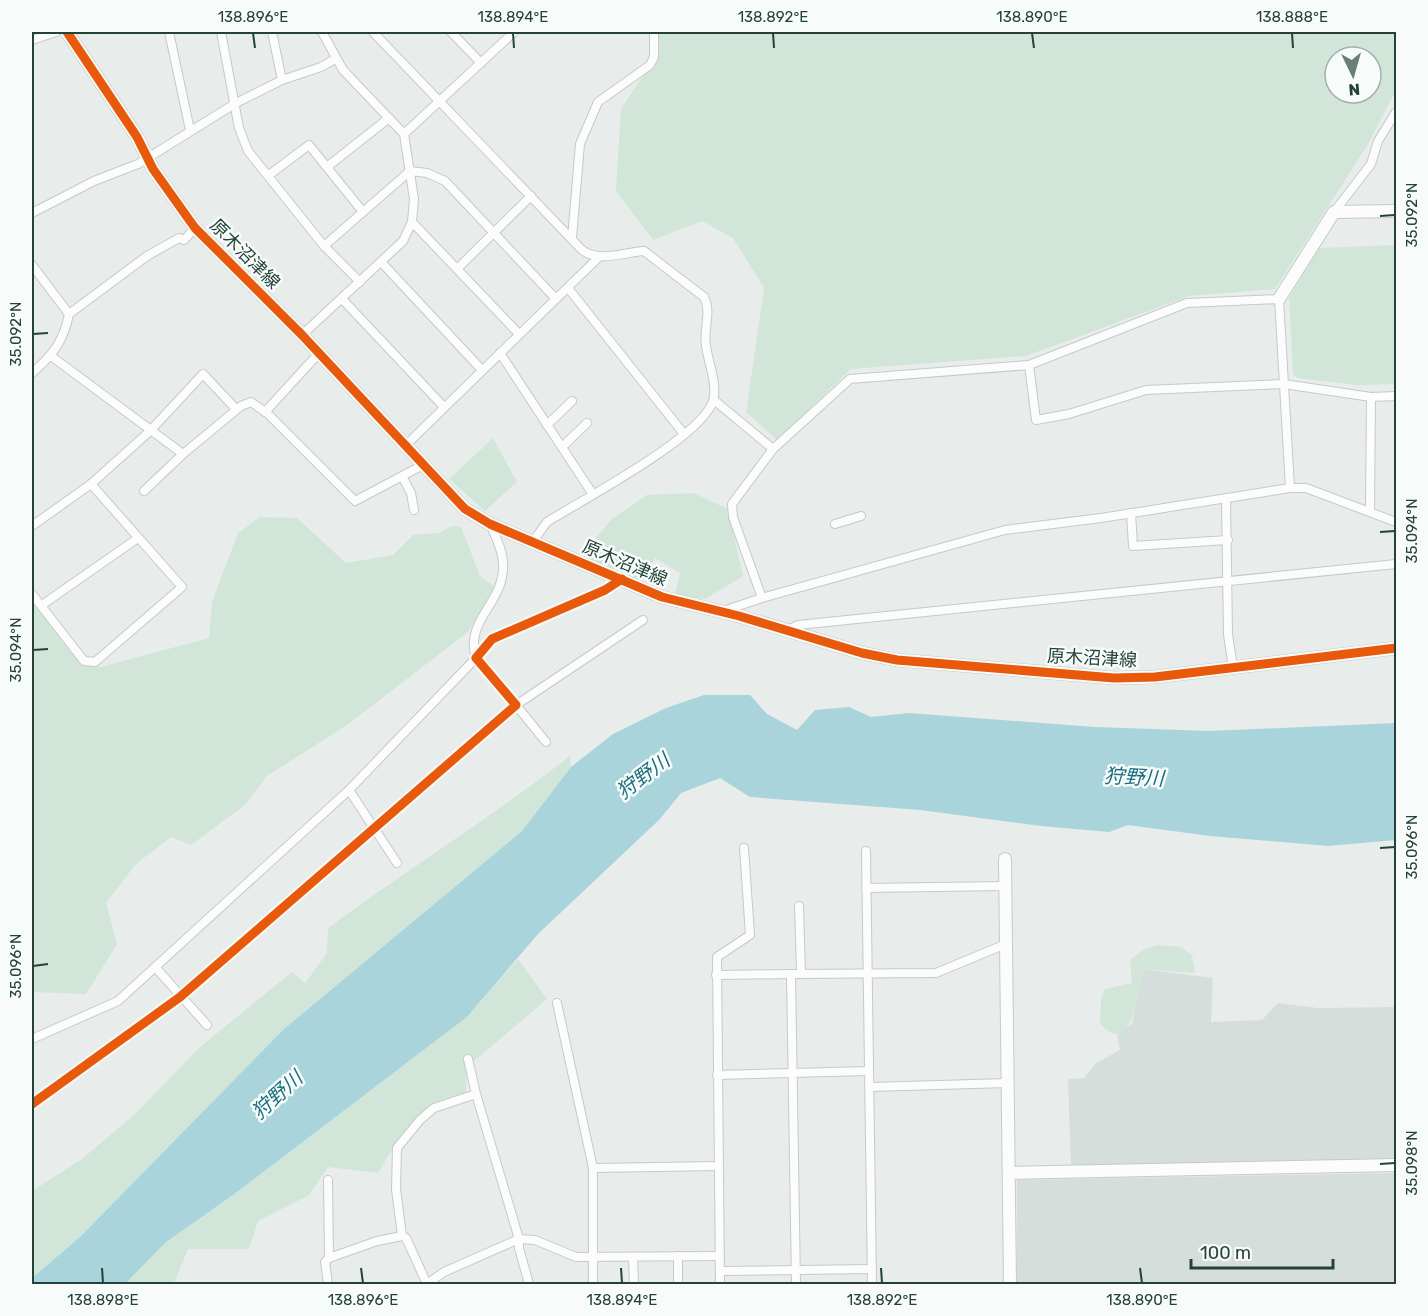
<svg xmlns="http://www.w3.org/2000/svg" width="1428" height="1316" viewBox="0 0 1428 1316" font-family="Rubik,'Noto Sans JP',sans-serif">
<rect width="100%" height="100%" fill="#e8edeb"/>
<g fill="#d6dedb">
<path d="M 1143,969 L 1213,978 L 1211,1022 L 1262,1020 L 1278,1003 L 1318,1008 L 1396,1007 L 1396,1160 L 1071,1165 L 1068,1079 L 1084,1078 L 1096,1063 L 1120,1050 L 1117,1034 L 1132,1024 Z"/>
<path d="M 1396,1173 L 1396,1284 L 1017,1284 L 1017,1180 Z"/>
</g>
<g fill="#d1e6d8" fill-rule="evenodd">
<path d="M 657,32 L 1396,32 L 1396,90 L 1367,146 L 1275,289 L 1189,296 L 1026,356 L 851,369 L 777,440 L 746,412 L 764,288 L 733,238 L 702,221 L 653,240 L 616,191 L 621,109 L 650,65 ZM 1335,57 L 1371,57 L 1371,93 L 1335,93 Z"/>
<path d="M 1396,245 L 1396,384 L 1356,385 L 1298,378 L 1293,374 L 1289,298 L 1319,248 Z"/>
<path d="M 493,438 L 517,482 L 485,511 L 449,479 Z"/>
<path d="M 694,493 L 728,509 L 743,576 L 705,599 L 675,596 L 680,573 L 655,558 L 639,581 L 610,570 L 582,555 L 612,519 L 647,495 Z"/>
<path d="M 260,517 L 297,518 L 346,563 L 393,555 L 413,535 L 438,533 L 452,526 L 461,527 L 480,576 L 495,587 L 468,632 L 347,725 L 267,776 L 245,805 L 191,845 L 171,837 L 136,864 L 106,903 L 117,944 L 86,994 L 32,992 L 32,602 L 80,663 L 101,667 L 209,638 L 212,602 L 238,533 Z"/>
<path d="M 570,756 L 571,767 L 522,831 L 284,1029 L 81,1236 L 32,1278 L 32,1191 L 82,1159 L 134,1115 L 200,1047 L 292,972 L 305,983 L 327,953 L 328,928 C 408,869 492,817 570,756 Z"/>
<path d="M 1158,945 L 1181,947 L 1192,955 L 1195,973 L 1143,969 C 1140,984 1135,1040 1112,1033 C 1108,1032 1104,1027 1100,1024 L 1101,999 L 1105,989 L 1132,983 L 1130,960 L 1143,950 Z"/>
<path d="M 518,959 L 547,999 L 467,1067 L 466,1092 C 456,1096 444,1098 435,1103 C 410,1117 393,1149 378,1173 L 328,1167 L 309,1195 L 258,1221 L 249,1249 L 188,1249 L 175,1281 L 167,1284 L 125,1284 L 165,1243 L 237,1192 L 467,1017 Z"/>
</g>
<path fill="#a9d4db" d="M 704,695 L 750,695 L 767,714 L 797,730 L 815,710 L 849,707 L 871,717 L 909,713 L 1095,727 L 1209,731 L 1396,723 L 1396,840 L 1328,846 L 1210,836 L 1128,825 L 1109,832 L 1041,826 L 920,810 L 750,797 L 720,778 L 681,793 L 660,819 L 538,934 L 467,1017 L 237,1192 L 165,1243 L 125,1284 L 32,1284 L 32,1278 L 81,1236 L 284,1029 L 522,831 L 571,767 L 613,734 L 666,708 Z"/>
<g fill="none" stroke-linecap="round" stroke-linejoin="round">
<g stroke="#c5cac8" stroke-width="10">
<g id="street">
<path d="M 169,32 L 190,130"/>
<path d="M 221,32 L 239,128 L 248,151 L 324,246 L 360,282"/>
<path d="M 272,32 L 282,80"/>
<path d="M 373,32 L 582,250 C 599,263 625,252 644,251 L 704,297 C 712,312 703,329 706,346 C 708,362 718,385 713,401 C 702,437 582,500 547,522 L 533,541"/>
<path d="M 451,32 L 481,63"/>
<path d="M 32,40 L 56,32"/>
<path d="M 404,134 L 514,32"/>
<path d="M 327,167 L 389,118"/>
<path d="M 269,175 L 309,145 L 363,212"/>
<path d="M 1334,212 L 1371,164 L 1378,141 L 1396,112"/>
<path d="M 32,213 L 94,181 L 138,164 L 236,103 L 282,80 L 321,67 L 335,59"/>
<path d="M 412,222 L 519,334"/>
<path d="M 572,238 L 580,144 L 598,102 L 650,65 L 654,57 L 654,32"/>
<path d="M 324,246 L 410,171 L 427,173 L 445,181 L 556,299"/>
<path d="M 382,263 L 482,370"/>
<path d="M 32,265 L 69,314"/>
<path d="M 457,269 L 531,196"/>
<path d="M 568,288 L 684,434"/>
<path d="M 342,299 L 444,407"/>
<path d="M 302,335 L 403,241 L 412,222 L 414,199 L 404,134 L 343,70 L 322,32"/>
<path d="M 500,353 L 592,493"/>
<path d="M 51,356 L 183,454 L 241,406 L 251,402 L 267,413 L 355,501 L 423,465"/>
<path d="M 1029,365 L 1036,420 L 1069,414 L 1146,390 L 1284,384 L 1371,397 L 1396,396"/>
<path d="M 32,373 C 52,356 64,341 69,314 L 147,256 L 179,238 L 184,240 L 195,228"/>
<path d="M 714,400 L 773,449"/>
<path d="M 265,412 L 319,353"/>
<path d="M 547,425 L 572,401"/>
<path d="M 405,446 L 599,257"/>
<path d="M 562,447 L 587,423"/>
<path d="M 402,476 L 411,493 L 414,510"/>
<path d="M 144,491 L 183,454"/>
<path d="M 1226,498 L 1228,634 L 1233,668"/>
<path d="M 1370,511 L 1371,397"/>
<path d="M 1131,513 L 1133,546 L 1228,540"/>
<path d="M 835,524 L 861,516"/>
<path d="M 32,526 L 91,484 L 150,431 L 203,374 L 236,409"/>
<path d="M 32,594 L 84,661 L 95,662 L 182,587 L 91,484"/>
<path d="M 762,598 L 733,517 L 732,504 L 773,449 L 850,379 L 1029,365 L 1187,303 L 1279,299 L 1290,488"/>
<path d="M 42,605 L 138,538"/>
<path d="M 723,611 L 762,598 L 1005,530 L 1101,518 L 1290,488 L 1306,488 L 1396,522"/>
<path d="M 788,630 L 798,625 L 1396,564"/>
<path d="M 546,742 L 516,705 L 643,620"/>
<path d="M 349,790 L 397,863"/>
<path d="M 866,851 L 872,1284"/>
<path d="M 866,888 L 1005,886"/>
<path d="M 799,906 L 801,973"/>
<path d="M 155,967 L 207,1025"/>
<path d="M 716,975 L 791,974"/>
<path d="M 557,1003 L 593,1168 L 593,1284"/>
<path d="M 32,1039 L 118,1001 L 349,790 L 476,658 C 464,620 505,603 503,564 C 503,550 495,536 490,524"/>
<path d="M 468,1059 L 476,1094 L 519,1239 L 535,1240 L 576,1257 L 720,1256"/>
<path d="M 717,1075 L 869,1071"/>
<path d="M 870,1087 L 1008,1083"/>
<path d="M 32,1104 L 180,997 L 516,705 L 476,658 L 492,639 L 605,590 L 622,579"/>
<path d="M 593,1168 L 719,1166"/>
<path d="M 678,1256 L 678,1284"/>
<path d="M 633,1257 L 634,1284"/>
<path d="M 329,1258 L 377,1241 L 402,1236"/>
<path d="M 720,1271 L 872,1269"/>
<path d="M 328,1284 L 325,1262 L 329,1258 L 328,1180"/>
<path d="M 427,1284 L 406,1238 L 402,1236 L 396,1189 L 397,1148 L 420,1120 L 434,1108 L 476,1094"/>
<path d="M 427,1284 L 444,1272 L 519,1239 L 519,1248 L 529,1284"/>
<path d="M 720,1284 L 717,957 L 750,935 L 744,848"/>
<path d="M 796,1284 L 791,974 L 936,973 L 1006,944"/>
</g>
</g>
<g stroke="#c3cbc8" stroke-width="14">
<g id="secondary">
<path d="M 67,32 L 137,137 L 153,169 L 195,228 L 302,335 L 465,509 L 490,524 L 662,597 L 739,616 L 862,653 L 897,660 L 1114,678 L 1155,677 L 1396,648"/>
<path d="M 1279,299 L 1334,212 L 1396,211"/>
<path d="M 1005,859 L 1010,1284"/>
<path d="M 1009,1173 L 1396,1165"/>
</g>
</g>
<use href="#street" stroke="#fcfcfc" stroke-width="8"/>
<use href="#secondary" stroke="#fcfcfc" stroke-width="12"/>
<g stroke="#f7fbf9" stroke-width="13">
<g id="cycleway">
<path d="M 67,32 L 137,137 L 153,169 L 195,228 L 302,335 L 465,509 L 490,524 L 662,597 L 739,616 L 862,653 L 897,660 L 1114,678 L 1155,677 L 1396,648"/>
<path d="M 32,1104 L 180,997 L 516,705 L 476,658 L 492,639 L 605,590 L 622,579"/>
</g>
</g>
<use href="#cycleway" stroke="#e8590c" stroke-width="9"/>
</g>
<path fill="none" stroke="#24423a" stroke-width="2" d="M 253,33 L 255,48M 513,33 L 514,48M 773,33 L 774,48M 1032,33 L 1034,48M 1292,33 L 1293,48M 1380,216 L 1395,215M 33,334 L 48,333M 1380,532 L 1395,531M 33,650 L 48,649M 1380,848 L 1395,847M 33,966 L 48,964M 1380,1164 L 1395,1163M 102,1268 L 103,1283M 361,1268 L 363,1283M 621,1268 L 622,1283M 881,1268 L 882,1283M 1140,1268 L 1142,1283"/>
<g text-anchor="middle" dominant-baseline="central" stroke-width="5" stroke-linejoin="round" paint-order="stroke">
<g font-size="18" fill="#24423a" stroke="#f7fbf9">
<text transform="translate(245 254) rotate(45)">原木沼津線</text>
<text transform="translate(625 563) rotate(23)">原木沼津線</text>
<text transform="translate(1092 658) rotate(3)">原木沼津線</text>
</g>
<g font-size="20" font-style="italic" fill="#1c6f80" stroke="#f7fbf9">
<text transform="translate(643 776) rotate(-37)">狩野川</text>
<text transform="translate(1134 777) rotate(3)">狩野川</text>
<text transform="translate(277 1095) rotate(-42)">狩野川</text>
</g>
</g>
<rect width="1428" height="1316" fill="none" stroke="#f7fbf9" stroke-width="66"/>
<g transform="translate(1353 75) rotate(175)"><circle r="28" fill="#f7fbf9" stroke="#a3b1ad" stroke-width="1.5"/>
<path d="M0-4.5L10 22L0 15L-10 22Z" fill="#697e78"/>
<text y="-9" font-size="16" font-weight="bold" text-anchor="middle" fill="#24423a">N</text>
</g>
<path d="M1191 1259v9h142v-9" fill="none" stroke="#24423a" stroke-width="3"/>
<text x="1200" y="1259" font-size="18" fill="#24423a" stroke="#f7fbf9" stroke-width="4.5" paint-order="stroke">100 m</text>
<rect x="33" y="33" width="1362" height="1250" fill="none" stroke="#24423a" stroke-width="2"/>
<g font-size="15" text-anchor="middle" fill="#24423a">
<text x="253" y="22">138.896°E</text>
<text x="513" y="22">138.894°E</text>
<text x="773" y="22">138.892°E</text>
<text x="1032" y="22">138.890°E</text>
<text x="1292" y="22">138.888°E</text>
<text transform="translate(1412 215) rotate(-90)" y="5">35.092°N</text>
<text transform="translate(16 334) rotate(-90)" y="5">35.092°N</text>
<text transform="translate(1412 531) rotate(-90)" y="5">35.094°N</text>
<text transform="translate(16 650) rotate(-90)" y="5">35.094°N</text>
<text transform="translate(1412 847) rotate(-90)" y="5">35.096°N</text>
<text transform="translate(16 966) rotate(-90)" y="5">35.096°N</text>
<text transform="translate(1412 1163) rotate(-90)" y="5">35.098°N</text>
<text x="103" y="1305">138.898°E</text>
<text x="363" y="1305">138.896°E</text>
<text x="622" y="1305">138.894°E</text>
<text x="882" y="1305">138.892°E</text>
<text x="1142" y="1305">138.890°E</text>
</g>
</svg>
